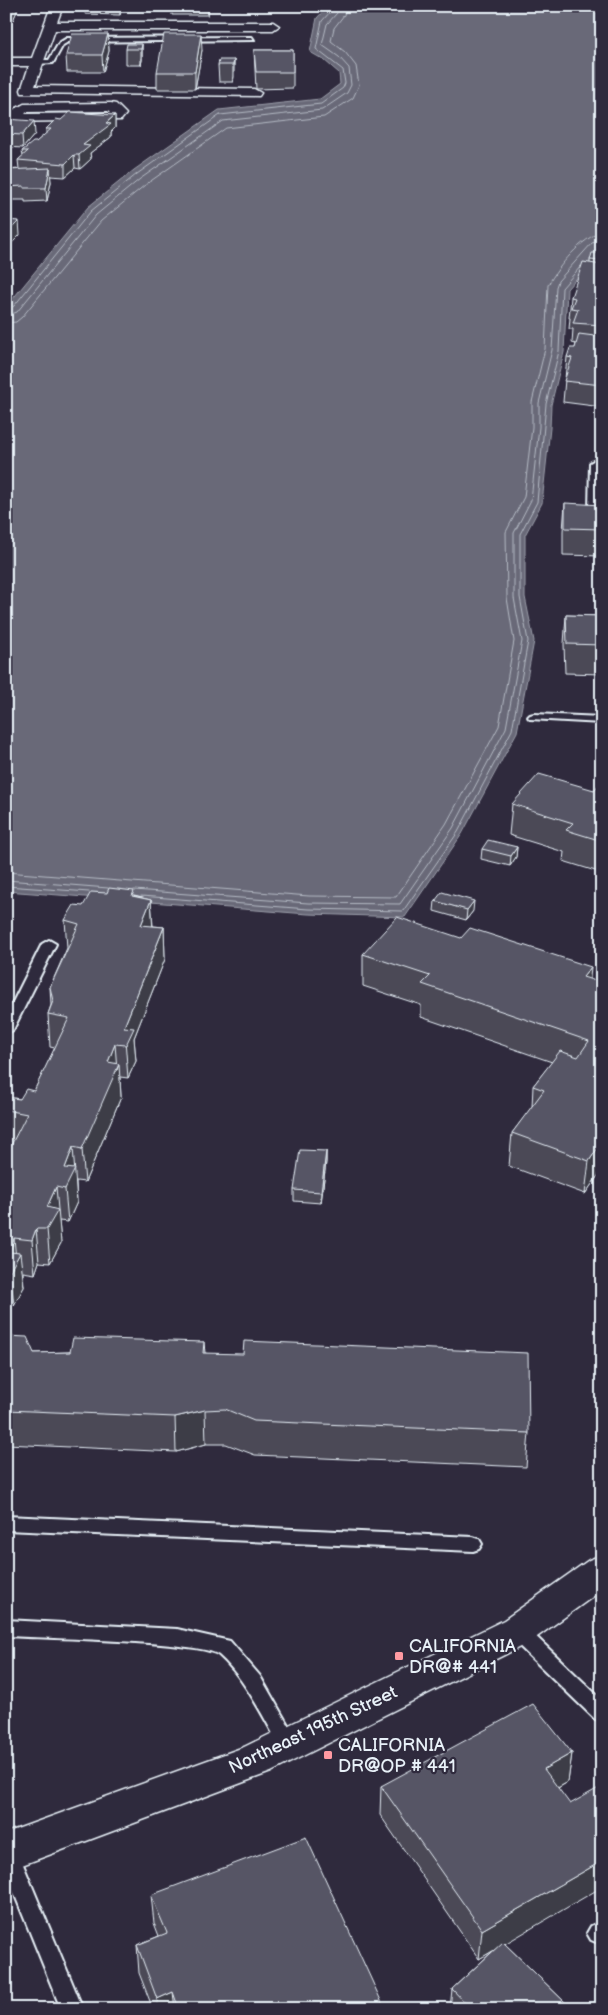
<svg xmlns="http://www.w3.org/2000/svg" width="608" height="2015" viewBox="0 0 608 2015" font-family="'Balsamiq Sans',sans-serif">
<rect width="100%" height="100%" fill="#2f2a3d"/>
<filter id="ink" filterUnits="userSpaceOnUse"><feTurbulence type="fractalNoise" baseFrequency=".02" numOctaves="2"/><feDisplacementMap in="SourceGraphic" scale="10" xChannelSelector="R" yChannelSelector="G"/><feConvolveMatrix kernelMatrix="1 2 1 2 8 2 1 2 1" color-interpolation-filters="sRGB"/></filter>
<g filter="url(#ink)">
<path fill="#696978" stroke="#9c9fab" d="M 328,6 L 602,6 L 602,247 L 598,254 L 567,289 L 564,352 L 551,405 L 550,428 L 542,503 L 525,535 L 525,597 L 534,641 L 517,732 L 462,834 L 405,917 L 308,914 L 6,891 L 6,307 L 88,207 L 134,170 L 219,110 L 320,99 L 340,84 L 339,73 L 324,60 L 310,52 L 317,18 Z"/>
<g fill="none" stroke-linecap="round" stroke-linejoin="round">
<g stroke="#b5bbc5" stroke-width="1">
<path d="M 6,310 L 14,306 L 91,211 L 137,174 L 220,115 L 321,104 L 343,88 L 345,83 L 343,70 L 316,49 L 322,21 L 331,11 L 332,6"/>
<path d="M 6,316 L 17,312 L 96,215 L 140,179 L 223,121 L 322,110 L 347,93 L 351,85 L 349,68 L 339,57 L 322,45 L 327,24 L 337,13 L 338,6"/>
<path d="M 6,323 L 16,322 L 22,317 L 101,221 L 145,185 L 226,128 L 324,117 L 353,98 L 359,85 L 356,66 L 345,52 L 331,41 L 334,28 L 344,15 L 346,6"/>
<path d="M 6,872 L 309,896 L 396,897 L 446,824 L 499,726 L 514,641 L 507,598 L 506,532 L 524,497 L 532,427 L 532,402 L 545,349 L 548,285 C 558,267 582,237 602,232"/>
<path d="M 6,880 L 108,888"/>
<path d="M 6,886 L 89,892"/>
<path d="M 134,890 L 308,903 L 400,904 L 453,828 L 506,728 L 522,641 L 514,598 L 514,533 L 531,500 L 539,427 L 539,403 L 552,350 L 556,287 L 558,281 L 592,243 L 602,240"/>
<path d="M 141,896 L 308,909 L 403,911 L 458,832 L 512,730 L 528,641 L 520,597 L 520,534 L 537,502 L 546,404 L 559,351 L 562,288 L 581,266"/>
</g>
<g stroke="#e8f1f8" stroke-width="4">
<g id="lane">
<path d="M 252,37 L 254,40 L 68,42 L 63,45 L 53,63 L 36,64 L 33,62 L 36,60 L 49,60 L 59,43 L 67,38 Z"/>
<path d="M 595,460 L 602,460 L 602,466 L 600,466 L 599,511 L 594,514 L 589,511 L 590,463 Z"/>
<path d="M 534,714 L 602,717 L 602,723 L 530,719 L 528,717 L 530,715 Z"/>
<path d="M 49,940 L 56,944 L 13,1030 L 6,1034 L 6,1016 L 42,944 Z"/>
<path d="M 6,1516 L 473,1537 L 479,1539 L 482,1544 L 479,1549 L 473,1551 L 6,1530 Z"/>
<path d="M 6,1620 L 177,1629 L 230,1641 L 260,1676 L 299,1744 L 296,1750 L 289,1753 L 282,1750 C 265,1720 245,1678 219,1655 C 202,1641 38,1638 6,1636 Z"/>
<path d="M 517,1623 L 524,1625 L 602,1700 L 602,1721 L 595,1719 L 510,1637 L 508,1631 L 510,1625 Z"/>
<path d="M 6,1843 L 15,1845 L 83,2009 L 61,2009 L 6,1873 Z"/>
<path d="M 602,1921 L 602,1941 L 598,1943 L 591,1940 L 587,1933 L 591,1926 Z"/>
</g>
</g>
<g stroke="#e8f1f8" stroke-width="3">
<g id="street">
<path d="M 51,6 L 63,6 L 57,22 L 273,22 L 279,26 L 273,30 L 55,30 L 35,86 L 254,89 L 261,93 L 259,96 L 22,93 L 21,90 L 29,66 L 6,66 L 6,58 L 32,58 Z"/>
<path d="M 111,103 L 116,104 L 126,114 L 121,120 L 6,122 L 6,114 L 24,104 ZM 108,111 L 110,113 L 25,114 L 27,112 Z"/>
</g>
</g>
<g stroke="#e8f1f8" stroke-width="3">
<path id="secondary" d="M 602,1555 L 602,1590 L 530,1642 L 271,1772 L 6,1871 L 6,1833 L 244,1747 L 504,1620 L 589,1560 Z"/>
</g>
<use href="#lane" fill="#2f2a3d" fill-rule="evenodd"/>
<use href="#street" fill="#2f2a3d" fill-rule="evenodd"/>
<use href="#secondary" fill="#2f2a3d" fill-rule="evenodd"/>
</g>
<g fill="#4b4957" stroke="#e8f1f8">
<path d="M 6,6 L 17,6 L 17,11 L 13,20 L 7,20 L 8,35 L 6,38 Z"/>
<path d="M 85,6 L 122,6 L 120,15 L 85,14 Z"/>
<path d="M 172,6 L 209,6 L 208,15 L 172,15 Z"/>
<path d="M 108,34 L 109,51 L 103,72 L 67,72 L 66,55 Z"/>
<path d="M 142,44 L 142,60 L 141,65 L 126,65 L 126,49 Z"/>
<path d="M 202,50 L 195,89 L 157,89 L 157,72 Z"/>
<path d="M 254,50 L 293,50 L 293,88 L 256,89 Z"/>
<path d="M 234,60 L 233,82 L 219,82 L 218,65 Z"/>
<path d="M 115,115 L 115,128 L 111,132 L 111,137 L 90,153 L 91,159 L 80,169 L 75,168 L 65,177 L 50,176 L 51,182 L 47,201 L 25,202 L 25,200 L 6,200 L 6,170 L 19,169 L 18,160 L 23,156 L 22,151 L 36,142 L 46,134 L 46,129 L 61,120 Z"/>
<path d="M 6,119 L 35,134 L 23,148 L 6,147 Z"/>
<path d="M 602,253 L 602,407 L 563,402 L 567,357 L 575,348 L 576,344 L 572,343 L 573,329 L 569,329 L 570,318 L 569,318 L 571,297 L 590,263 L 590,260 Z"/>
<path d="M 565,503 L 602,529 L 602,556 L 563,555 L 563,531 Z"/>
<path d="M 566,615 L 602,616 L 602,674 L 565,673 L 564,644 Z"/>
<path d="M 602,782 L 602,873 L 563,861 L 564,852 L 509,835 L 512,804 L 594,790 Z"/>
<path d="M 517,847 L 516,857 L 510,866 L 481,859 L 482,849 Z"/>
<path d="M 134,896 L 151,900 L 153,926 L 164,927 L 165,959 L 134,1038 L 136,1061 L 128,1078 L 120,1077 L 121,1097 L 85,1182 L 76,1181 L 77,1202 L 68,1222 L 59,1221 L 61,1243 L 50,1263 L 39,1262 L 35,1274 L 23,1272 L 24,1287 L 14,1305 L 6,1304 L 6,1155 L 12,1144 L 6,1143 L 6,1097 L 20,1099 L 34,1091 L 55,1048 L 50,1047 L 48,1014 L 51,1005 L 50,987 L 67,948 L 65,920 L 83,906 Z"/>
<path d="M 435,901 L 473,911 L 466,920 L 434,911 Z"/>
<path d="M 363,954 L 590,980 L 602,983 L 602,1170 L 585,1194 L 509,1166 L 512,1133 L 532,1107 L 533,1086 L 552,1062 L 421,1017 L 421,1005 L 363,986 Z"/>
<path d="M 326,1151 L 326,1162 L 321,1203 L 294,1201 L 294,1190 Z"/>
<path d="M 6,1336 L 34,1353 L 70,1352 L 204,1342 L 205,1353 L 529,1433 L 526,1467 L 255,1455 L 226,1444 L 206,1444 L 176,1452 L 6,1444 Z"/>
<path d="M 572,1753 L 568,1782 L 558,1788 L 505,1944 L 572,2009 L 450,2009 L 452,1989 L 494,1950 L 479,1959 L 380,1815 L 381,1786 Z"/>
<path d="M 151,1895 L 383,2005 L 383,2009 L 153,2009 L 139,1973 L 137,1945 L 159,1936 L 154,1923 Z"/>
</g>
<g fill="#3d3c47" stroke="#e8f1f8">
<path d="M 12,6 L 17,6 L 17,11 L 13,20 Z"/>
<path d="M 120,6 L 122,6 L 120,15 Z"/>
<path d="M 207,6 L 209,6 L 208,15 Z"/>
<path d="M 7,19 L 8,35 L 6,38 L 6,20 Z"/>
<path d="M 108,34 L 109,51 L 103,72 L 102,55 Z"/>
<path d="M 201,34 L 202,50 L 195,89 L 195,72 Z"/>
<path d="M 142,44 L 142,60 L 141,65 L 141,49 Z"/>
<path d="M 234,60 L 234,77 L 233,82 L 233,65 Z"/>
<path d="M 115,115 L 115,128 L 111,132 L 111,137 L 90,153 L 91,159 L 80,169 L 79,155 L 83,145 Z"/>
<path d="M 34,121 L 35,134 L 23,148 L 22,135 Z"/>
<path d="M 74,155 L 75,168 L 65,177 L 65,164 Z"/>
<path d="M 50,168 L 51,182 L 47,201 L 46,188 Z"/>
<path d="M 19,221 L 20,235 L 6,249 L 6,234 Z"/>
<path d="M 517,847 L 516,857 L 510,866 L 511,856 Z"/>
<path d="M 151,900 L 153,931 L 141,925 Z"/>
<path d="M 474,901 L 473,911 L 466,920 L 467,910 Z"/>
<path d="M 164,927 L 165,959 L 134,1038 L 136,1061 L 128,1078 L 124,1027 Z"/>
<path d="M 591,967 L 588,999 L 583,977 Z"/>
<path d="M 115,1044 L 117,1070 L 119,1064 L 121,1097 L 85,1182 L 82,1149 L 108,1062 Z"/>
<path d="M 602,1142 L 602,1170 L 585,1194 L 589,1161 Z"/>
<path d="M 73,1147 L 77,1202 L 68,1222 L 65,1189 L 65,1168 Z"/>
<path d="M 326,1151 L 326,1162 L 321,1203 L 321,1192 Z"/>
<path d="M 56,1187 L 61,1243 L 50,1263 L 47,1229 L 47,1207 Z"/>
<path d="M 36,1229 L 39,1262 L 35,1274 L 32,1240 Z"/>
<path d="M 14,1238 L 16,1260 L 20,1253 L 24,1287 L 14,1305 L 10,1271 L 10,1252 Z"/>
<path d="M 205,1410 L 206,1444 L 176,1452 L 175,1417 Z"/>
<path d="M 572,1753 L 568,1782 L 540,1798 L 544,1769 Z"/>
<path d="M 602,1861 L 602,1887 L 479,1959 L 482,1930 Z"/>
<path d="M 173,1992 L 175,2009 L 158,2009 L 157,1999 Z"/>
<path d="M 383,2005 L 383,2009 L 375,2009 Z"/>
</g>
<g fill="#575565" stroke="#e8f1f8">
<path d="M 72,34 L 108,34 L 102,55 L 66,55 Z"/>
<path d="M 164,34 L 201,34 L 195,72 L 157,72 Z"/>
<path d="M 127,44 L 142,44 L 141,49 L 126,49 Z"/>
<path d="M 254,50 L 293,50 L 293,72 L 256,72 Z"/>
<path d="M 219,60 L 234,60 L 233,65 L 218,65 Z"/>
<path d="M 70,112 L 115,115 L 106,123 L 111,124 L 83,145 L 90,146 L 79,155 L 74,155 L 65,164 L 18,160 L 28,151 L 22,151 L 33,142 L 36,142 L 51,129 L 46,129 L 56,119 L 61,120 Z"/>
<path d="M 6,119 L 34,121 L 22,135 L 6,134 Z"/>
<path d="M 50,168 L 46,188 L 24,188 L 24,186 L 6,187 L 6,170 Z"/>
<path d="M 6,220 L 19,221 L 6,234 Z"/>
<path d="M 592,253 L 602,253 L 602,261 L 590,260 Z"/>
<path d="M 583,262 L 602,265 L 602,325 L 573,323 L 578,309 L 571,308 L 575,298 L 571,297 Z"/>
<path d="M 579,334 L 602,337 L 602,385 L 564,381 L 572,358 L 567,357 L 570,348 L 575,348 Z"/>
<path d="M 565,503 L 602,505 L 602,529 L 565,528 Z"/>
<path d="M 566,615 L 602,616 L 602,645 L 567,644 Z"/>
<path d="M 539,774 L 594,790 L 601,782 L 602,782 L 602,841 L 566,830 L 573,823 L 512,804 Z"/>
<path d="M 488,840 L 517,847 L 511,856 L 482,849 Z"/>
<path d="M 109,888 L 134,891 L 132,896 L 151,900 L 141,925 L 164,927 L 124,1027 L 134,1028 L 126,1045 L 115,1044 L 108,1062 L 119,1064 L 82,1149 L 73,1147 L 65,1168 L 75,1169 L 65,1189 L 56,1187 L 47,1207 L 58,1210 L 47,1229 L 36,1229 L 32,1240 L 14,1238 L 10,1252 L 20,1253 L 10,1271 L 6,1270 L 6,1155 L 27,1114 L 6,1110 L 6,1097 L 20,1099 L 26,1089 L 34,1091 L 69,1018 L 48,1014 L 53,1001 L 50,987 L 79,924 L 65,920 L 74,905 L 83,906 L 91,892 L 107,893 Z"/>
<path d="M 442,892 L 474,901 L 467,910 L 435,901 Z"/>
<path d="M 397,917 L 461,938 L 470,928 L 591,967 L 583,977 L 602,983 L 602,1142 L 589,1161 L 512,1133 L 544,1090 L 533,1086 L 560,1051 L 578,1057 L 589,1041 L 422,984 L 430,976 L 363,954 Z"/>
<path d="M 300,1150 L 326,1151 L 321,1192 L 294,1190 Z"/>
<path d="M 6,1336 L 27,1337 L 34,1353 L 70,1352 L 73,1338 L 204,1342 L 203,1353 L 243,1354 L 244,1341 L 528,1353 L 529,1433 L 254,1421 L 225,1409 L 205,1410 L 175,1417 L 6,1410 Z"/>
<path d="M 533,1704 L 572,1753 L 544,1769 L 570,1804 L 602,1786 L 602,1861 L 482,1930 L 381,1786 Z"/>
<path d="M 306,1837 L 383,2005 L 375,2009 L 179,2009 L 173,1992 L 157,1999 L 137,1945 L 167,1933 L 151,1895 Z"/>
<path d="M 503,1942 L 572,2009 L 471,2009 L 452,1989 Z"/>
</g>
</g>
<g fill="#ff9aa2" stroke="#2f2a3d" stroke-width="2">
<rect x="394" y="1651" width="10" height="10" rx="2.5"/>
<rect x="323" y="1750" width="10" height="10" rx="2.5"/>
</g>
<g text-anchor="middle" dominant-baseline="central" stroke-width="4.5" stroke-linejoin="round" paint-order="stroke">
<g font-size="18" fill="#e8f1f8" stroke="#2f2a3d" text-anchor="start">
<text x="409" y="1646">CALIFORNIA<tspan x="409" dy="21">DR@# 441</tspan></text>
<text x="338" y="1745">CALIFORNIA<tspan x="338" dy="21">DR@OP # 441</tspan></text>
</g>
<g font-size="18" fill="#e8f1f8" stroke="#2f2a3d">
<text transform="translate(313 1730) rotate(-25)">Northeast 195th Street</text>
</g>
</g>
<rect width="608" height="2015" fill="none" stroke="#2f2a3d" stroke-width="25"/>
<rect x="12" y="12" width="583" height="1990" fill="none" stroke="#e8f1f8" stroke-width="2" filter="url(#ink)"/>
</svg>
